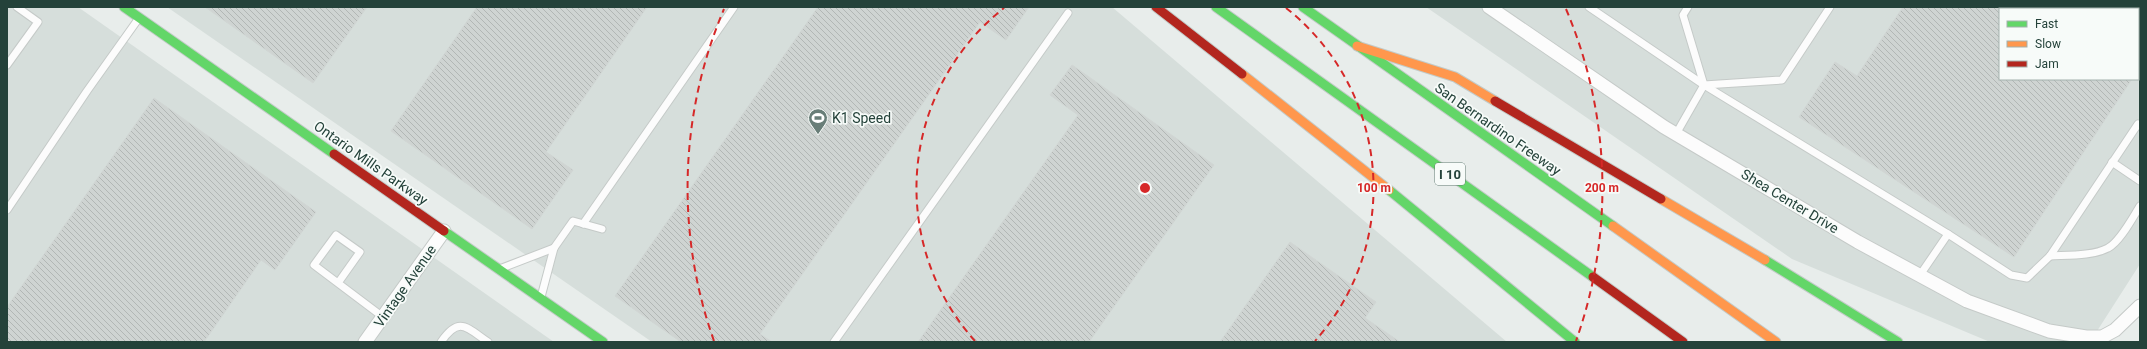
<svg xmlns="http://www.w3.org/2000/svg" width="2147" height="349" viewBox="0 0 2147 349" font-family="Roboto,sans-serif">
<defs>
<pattern id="building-back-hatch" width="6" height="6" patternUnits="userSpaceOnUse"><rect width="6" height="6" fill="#cfd4d2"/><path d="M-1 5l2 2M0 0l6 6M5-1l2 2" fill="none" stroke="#b2b7b5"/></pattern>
</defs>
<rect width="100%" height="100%" fill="#e8edeb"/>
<g fill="#d6dedb" fill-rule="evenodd">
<path d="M 7,7 L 78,7 L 554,342 L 7,342 Z"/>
<path d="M 167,7 L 1112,7 L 1507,342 L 652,342 Z"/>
<path d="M 1426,7 L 2140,7 L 2140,264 L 2090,342 L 1990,342 L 1792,259 ZM 2000,9 L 2138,9 L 2138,79 L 2000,79 Z"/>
</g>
<g fill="url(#building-back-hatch)" stroke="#d1d6d4">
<path d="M 205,7 L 367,7 L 313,83 Z"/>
<path d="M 477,7 L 647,7 L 546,152 L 573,170 L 532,229 L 391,131 Z"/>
<path d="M 818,7 L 1029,7 L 1006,40 L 980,22 L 760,334 L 772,342 L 681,342 L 615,296 Z"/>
<path d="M 1903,7 L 2000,7 L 2000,79 L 2132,79 L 2014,257 L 1799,117 L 1835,62 L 1857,76 Z"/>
<path d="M 1072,65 L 1214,165 L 1089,342 L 918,342 L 1078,115 L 1050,95 Z"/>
<path d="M 154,98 L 316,212 L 275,270 L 261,260 L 204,342 L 7,342 L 7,307 Z"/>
<path d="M 1290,242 L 1376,302 L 1365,318 L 1400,342 L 1220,342 Z"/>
</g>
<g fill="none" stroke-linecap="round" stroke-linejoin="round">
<g stroke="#c5cac8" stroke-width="9">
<g id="lane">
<path d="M 1589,7 L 1704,85 L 1948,234 L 2011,275 L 2027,278 L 2050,256 L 2138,124 L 2140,126"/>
<path d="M 7,65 L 38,22 L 17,7"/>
<path d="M 1704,85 L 1782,80 L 1830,7"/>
<path d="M 1676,134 L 1704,85 L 1683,15 L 1688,7"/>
<path d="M 2112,162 L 2140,181"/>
<path d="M 7,210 L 87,91 L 139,18"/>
<path d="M 583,224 L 734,7"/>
<path d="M 2050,256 C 2067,255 2093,256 2108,248 C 2120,242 2133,217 2140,206"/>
<path d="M 502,268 L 554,248"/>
<path d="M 1920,275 L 1948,234"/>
<path d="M 338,283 L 360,252 L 336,235 L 314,265 L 383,317"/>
<path d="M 541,297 L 554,248 L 573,221 L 602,229"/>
<path d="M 441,342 C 459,316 466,327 488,342"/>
<path d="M 834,342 L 1068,13"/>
</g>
</g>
<g stroke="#c5cac8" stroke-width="15">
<g id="street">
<path d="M 1489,7 L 1664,127 L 1858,242 L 1967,301 L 2049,331 L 2086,337 L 2102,337 L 2115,330 L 2140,306"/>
<path d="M 365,342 L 444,231"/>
</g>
</g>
<g stroke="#c3cbc8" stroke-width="11">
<g id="fast">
<path d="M 124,7 L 334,154"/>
<path d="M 1216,7 L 1593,277"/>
<path d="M 1303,7 L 1613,226"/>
<path d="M 1389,190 L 1575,342"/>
<path d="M 444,231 L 603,342"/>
<path d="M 1765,260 L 1898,342"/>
</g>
</g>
<g stroke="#c3cbc8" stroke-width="11">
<g id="slow">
<path d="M 1357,46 L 1455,77 L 1495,101"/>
<path d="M 1242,74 L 1389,190"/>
<path d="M 1661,199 L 1765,260"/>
<path d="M 1613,226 L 1776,342"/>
</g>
</g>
<g stroke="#c3cbc8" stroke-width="11">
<g id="jam">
<path d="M 1156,7 L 1242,74"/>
<path d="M 1495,101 L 1661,199"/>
<path d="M 334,154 L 444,231"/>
<path d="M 1593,277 L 1683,342"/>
</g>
</g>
<use href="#lane" stroke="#fcfcfc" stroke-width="7"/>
<use href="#street" stroke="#fcfcfc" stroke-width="13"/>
<use href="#fast" stroke="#63d668" stroke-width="9"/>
<use href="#slow" stroke="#ff974d" stroke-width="9"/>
<use href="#jam" stroke="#b3261e" stroke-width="9"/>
</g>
<g fill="none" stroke="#d62828" stroke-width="2" stroke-dasharray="7 5">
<path d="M975 341A229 229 0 0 1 1004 8M1286 8A229 229 0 0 1 1315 341"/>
<path d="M714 341A457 457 0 0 1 724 9M1566 9A457 457 0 0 1 1576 341"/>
</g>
<defs>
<g id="stadium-pin" transform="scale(1)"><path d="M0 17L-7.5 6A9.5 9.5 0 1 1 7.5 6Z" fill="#697e78" stroke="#f7fbf9"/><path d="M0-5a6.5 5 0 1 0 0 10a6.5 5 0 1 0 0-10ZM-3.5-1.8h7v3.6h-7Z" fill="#fff"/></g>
</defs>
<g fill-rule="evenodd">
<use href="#stadium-pin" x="818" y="118"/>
</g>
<g text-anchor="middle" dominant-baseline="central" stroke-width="3.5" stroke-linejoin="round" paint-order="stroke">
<rect fill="#f7fbf9" stroke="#637a73" stroke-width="1" x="1435" y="163" width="30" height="22" rx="3"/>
<g font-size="13" font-weight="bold" fill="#24423a">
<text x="1450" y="174">I 10</text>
</g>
<g font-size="14" fill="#24423a" stroke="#f7fbf9" text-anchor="start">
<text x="832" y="118">K1 Speed</text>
</g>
<g font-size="14" fill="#24423a" stroke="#f7fbf9">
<text transform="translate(1498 129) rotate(35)">San Bernardino Freeway</text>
<text transform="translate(371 163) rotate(35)">Ontario Mills Parkway</text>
<text transform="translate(1790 201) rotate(31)">Shea Center Drive</text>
<text transform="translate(405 286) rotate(-55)">Vintage Avenue</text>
</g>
</g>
<circle cx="1145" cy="188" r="6" fill="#d62828" stroke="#f7fbf9" stroke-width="2"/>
<g font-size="12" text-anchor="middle" font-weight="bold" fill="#d62828" stroke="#f7fbf9" stroke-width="3.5" stroke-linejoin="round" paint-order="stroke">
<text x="1374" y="192">100 m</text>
<text x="1602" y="192">200 m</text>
</g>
<rect width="2147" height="349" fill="none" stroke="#24423a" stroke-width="16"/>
<rect x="1999" y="8" width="140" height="72" fill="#f7fbf9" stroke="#a3b1ad"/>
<rect x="2007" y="21" width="20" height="6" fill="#63d668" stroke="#a3b1ad"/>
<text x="2035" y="28" font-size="12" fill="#24423a">Fast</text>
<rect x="2007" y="41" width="20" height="6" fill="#ff974d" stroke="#a3b1ad"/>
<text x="2035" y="48" font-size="12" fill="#24423a">Slow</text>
<rect x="2007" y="61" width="20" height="6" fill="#b3261e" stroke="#a3b1ad"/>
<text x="2035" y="68" font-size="12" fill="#24423a">Jam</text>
</svg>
